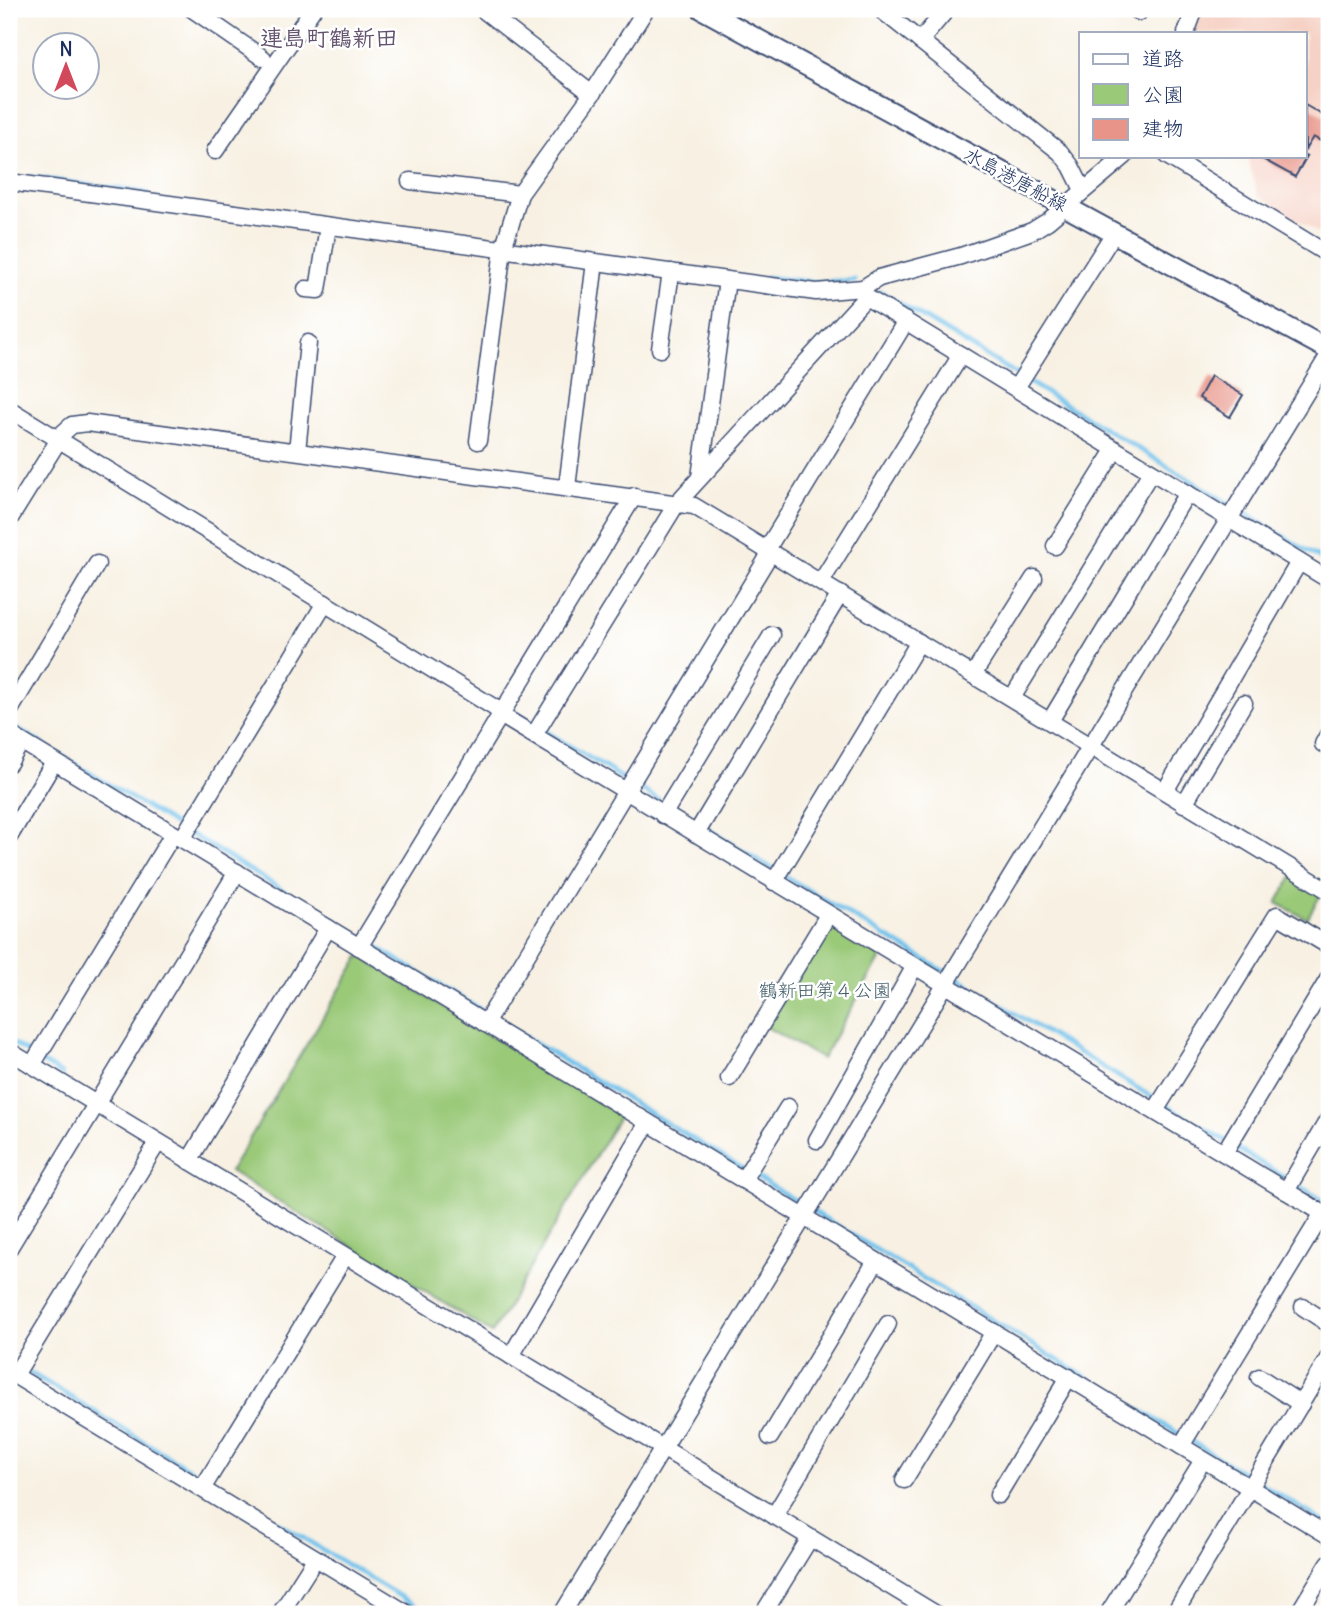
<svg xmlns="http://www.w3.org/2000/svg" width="1338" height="1623" viewBox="0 0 1338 1623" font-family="Delius,'Klee One',sans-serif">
<rect width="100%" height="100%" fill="#fff"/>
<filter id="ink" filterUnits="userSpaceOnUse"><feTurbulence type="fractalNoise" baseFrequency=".0143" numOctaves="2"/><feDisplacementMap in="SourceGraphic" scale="14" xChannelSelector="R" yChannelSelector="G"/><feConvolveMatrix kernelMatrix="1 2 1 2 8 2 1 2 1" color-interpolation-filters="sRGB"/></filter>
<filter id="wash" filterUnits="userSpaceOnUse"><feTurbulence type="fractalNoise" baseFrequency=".00686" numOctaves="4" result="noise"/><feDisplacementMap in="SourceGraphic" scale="28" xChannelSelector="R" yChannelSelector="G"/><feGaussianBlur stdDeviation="1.57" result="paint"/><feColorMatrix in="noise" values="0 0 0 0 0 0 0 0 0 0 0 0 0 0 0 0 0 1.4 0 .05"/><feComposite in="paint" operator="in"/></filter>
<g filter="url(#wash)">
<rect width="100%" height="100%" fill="#f8f1e3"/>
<path fill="#f6d1c5" d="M 1201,9 L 1329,9 L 1329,240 L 1258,195 L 1247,156 L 1305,156 L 1305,33 L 1192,33 Z"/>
<g fill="#9ac978" stroke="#5a7c6b" stroke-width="2">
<path d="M 1293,875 L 1323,891 L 1307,919 L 1277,903 Z"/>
<path d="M 833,925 L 883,954 L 822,1059 L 766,1027 L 825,926 Z"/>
<path d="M 360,956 L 620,1115 L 492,1333 L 230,1171 Z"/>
</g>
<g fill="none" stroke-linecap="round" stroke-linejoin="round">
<g stroke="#70c2ec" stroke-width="4.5">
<path d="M 30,177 L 147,193"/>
<path d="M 766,277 L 813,282 L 855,280"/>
<path d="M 881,292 L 1018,375"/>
<path d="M 1025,380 L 1329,564"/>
<path d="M 508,708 L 665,804"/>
<path d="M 9,724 L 487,1014"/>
<path d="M 673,808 L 698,824"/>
<path d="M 706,828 L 776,871"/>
<path d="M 783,875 L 947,973"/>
<path d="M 955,977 L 1157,1100"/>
<path d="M 494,1018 L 744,1170"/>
<path d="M 9,1041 L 32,1055"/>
<path d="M 39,1060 L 62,1074"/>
<path d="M 1164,1104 L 1226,1141"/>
<path d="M 1233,1146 L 1289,1180"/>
<path d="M 752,1174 L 1329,1525"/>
<path d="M 1296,1184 L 1329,1204"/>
<path d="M 24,1369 L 429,1614"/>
<path d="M 937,1605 L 951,1614"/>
</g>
</g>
<g id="blocks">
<g fill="#e89488">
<path d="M 1305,105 L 1329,119 L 1329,145 L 1313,137 L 1305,150 Z"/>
<path d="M 1257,156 L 1307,156 L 1295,177 Z"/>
<path d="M 1211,376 L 1243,395 L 1230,417 L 1199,398 Z"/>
</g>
</g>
</g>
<g filter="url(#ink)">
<use href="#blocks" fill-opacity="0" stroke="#3c4c72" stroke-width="2"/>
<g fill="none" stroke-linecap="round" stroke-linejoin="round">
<g stroke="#3c4c72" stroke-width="19">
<g id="minor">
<path d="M 192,9 L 263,58"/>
<path d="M 482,9 L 592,94"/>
<path d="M 880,9 L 1060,152 L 1071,166 L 1083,190"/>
<path d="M 1134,9 L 1139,12"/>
<path d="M 1186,33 L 1195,9"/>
<path d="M 920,41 L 947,9"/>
<path d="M 215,151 L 313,9"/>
<path d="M 1167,156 L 1329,255"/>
<path d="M 410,181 L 520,194 L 592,94 L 646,9"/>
<path d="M 9,182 L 816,292 L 863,288 L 879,278 L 961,256 L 1032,231 L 1048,221 L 1125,156"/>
<path d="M 306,289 L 318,290 L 328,226"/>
<path d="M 866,297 L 1329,580"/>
<path d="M 660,349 L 671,272"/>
<path d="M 1016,388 L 1114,233"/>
<path d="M 9,409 L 495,708 L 507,719 L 1329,1217"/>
<path d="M 478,441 L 503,249 L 520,194"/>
<path d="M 297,451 L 308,343"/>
<path d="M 700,477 L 727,280"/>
<path d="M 567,487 L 595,262"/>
<path d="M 9,520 L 63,433 L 72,425 L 87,423 L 694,506 L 1329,891"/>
<path d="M 1055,546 L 1115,450"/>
<path d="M 767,549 L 906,321"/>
<path d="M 821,582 L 961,355"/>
<path d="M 973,675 L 1034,578"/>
<path d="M 1012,698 L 1151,472"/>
<path d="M 9,712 L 97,564"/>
<path d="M 1050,721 L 1187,493"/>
<path d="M 9,734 L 1329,1536"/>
<path d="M 534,735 L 677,503 L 866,297 L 863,288"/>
<path d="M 1323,744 L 1329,733"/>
<path d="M 9,763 L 21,742"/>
<path d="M 1165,791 L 1299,562"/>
<path d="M 1184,804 L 1244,703"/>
<path d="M 663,815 L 772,635"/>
<path d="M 696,834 L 840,594"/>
<path d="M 9,837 L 54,762"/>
<path d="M 182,839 L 325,603"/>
<path d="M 774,882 L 919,642"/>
<path d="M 359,947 L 634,496"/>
<path d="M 485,1024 L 771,552"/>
<path d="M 9,1051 L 936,1614"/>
<path d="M 32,1065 L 173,834"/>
<path d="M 729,1078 L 828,915"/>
<path d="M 1155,1111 L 1277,915 L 1329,946"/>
<path d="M 817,1140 L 915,966"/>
<path d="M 1224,1153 L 1329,978"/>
<path d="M 189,1161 L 328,928"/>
<path d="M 743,1180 L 788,1107"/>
<path d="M 1286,1191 L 1329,1118"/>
<path d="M 9,1248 L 237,872"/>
<path d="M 1303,1307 L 1329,1324"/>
<path d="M 511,1356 L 647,1124"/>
<path d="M 9,1372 L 408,1614"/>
<path d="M 15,1375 L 158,1142"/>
<path d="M 1259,1377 L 1301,1404"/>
<path d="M 770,1437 L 876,1261"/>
<path d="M 1181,1446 L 1323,1213"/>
<path d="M 904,1480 L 994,1332"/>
<path d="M 202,1489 L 345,1256"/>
<path d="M 998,1495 L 1069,1377"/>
<path d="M 774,1516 L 888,1324"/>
<path d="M 280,1614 L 315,1559"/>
<path d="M 562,1614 L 1329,355"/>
<path d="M 763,1614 L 810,1538"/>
<path d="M 1108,1614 L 1203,1460"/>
<path d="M 1174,1614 L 1329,1357"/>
<path d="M 1298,1614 L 1329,1563"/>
</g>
</g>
<g stroke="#3c4c72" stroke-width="23">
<path id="major" d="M 702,9 L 1329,350"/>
</g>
<use href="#minor" stroke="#fff" stroke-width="16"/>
<use href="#major" stroke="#fff" stroke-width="19"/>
</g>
</g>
<g text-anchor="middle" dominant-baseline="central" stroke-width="5" stroke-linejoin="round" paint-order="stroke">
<g font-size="19" fill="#1b2f5e" stroke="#fff">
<text transform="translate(1016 179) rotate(28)">水島港唐船線</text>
</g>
<g font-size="19" fill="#415d66" stroke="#fff">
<text x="825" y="990">鶴新田第４公園</text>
</g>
<g font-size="23" font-weight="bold" fill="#63526d" stroke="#fff">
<text x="329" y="37">連島町鶴新田</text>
</g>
</g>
<rect width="1338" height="1623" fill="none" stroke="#fff" stroke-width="35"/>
<rect x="1079" y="32" width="228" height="126" fill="#ffffff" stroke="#a4acbf" stroke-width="2"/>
<rect x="1093" y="54" width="35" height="10" fill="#ffffff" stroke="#a4acbf" stroke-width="2"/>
<text x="1142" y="66" font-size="21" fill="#1b2f5e">道路</text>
<rect x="1093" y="84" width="35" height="21" fill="#9ac978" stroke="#a4acbf" stroke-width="2"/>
<text x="1142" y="102" font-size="21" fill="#1b2f5e">公園</text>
<rect x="1093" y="119" width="35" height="21" fill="#e89488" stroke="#a4acbf" stroke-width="2"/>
<text x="1142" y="136" font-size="21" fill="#1b2f5e">建物</text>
<g transform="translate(66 66)"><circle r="33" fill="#ffffff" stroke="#a4acbf" stroke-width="2"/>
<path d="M0-5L12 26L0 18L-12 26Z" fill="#d1495b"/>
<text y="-10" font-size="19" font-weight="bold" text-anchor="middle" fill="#1b2f5e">N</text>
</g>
</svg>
